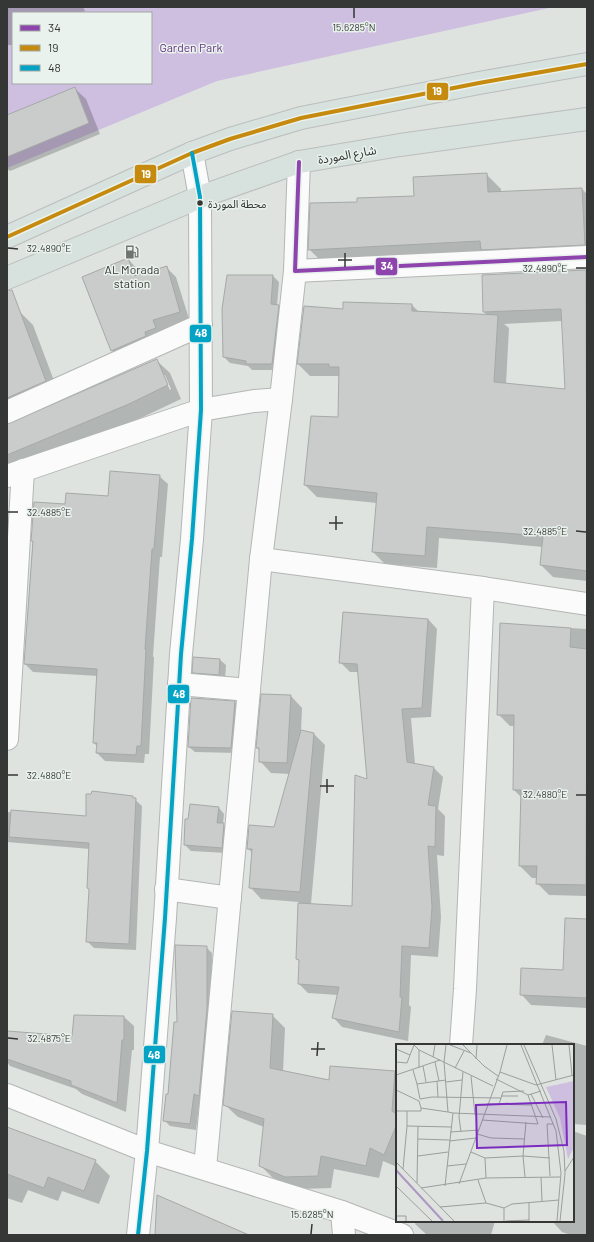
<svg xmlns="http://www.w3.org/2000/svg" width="594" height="1242" viewBox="0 0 594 1242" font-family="Barlow,'Noto Sans Arabic',sans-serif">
<rect width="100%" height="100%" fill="#dee3e0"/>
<path fill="#cebedf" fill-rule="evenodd" d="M 7,7 L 565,7 L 549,8 L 217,81 L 7,168 ZM 13,13 L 151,13 L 151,83 L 13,83 Z"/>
<g fill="#0003" fill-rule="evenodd">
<path d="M 7,7 L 83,7 L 85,11 L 81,13 L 13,13 L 13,45 L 7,45 Z"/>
<path d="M 74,88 L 86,99 L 100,134 L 10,171 L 7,169 L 7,116 Z"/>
<path d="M 486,174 L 501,189 L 501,193 L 582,189 L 587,194 L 587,259 L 324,264 L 309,249 L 358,203 L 415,197 Z"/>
<path d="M 128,259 L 138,270 L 140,276 L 166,267 L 176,277 L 190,322 L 122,361 L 112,351 L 83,278 Z"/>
<path d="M 586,271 L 587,581 L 553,577 L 541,565 L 543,547 L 491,542 L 439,538 L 437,568 L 385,564 L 373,552 L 377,503 L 317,497 L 305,485 L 339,418 L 339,376 L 310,376 L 298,364 L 344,310 L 412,305 L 419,312 L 488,316 L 484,312 ZM 563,321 L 566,390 L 506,384 L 509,328 L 504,324 Z"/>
<path d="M 228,276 L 273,276 L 279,282 L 277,306 L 284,311 L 278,370 L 252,370 L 248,366 L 230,363 L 224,357 Z"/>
<path d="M 19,311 L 33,325 L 59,394 L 11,418 L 8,425 L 156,360 L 170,373 L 181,399 L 143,417 L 7,474 L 7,316 ZM 163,375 L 165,375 L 171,389 L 170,390 Z"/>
<path d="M 159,476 L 168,484 L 162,557 L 160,557 L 153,656 L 154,658 L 149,754 L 145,754 L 144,763 L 105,761 L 97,753 L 97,746 L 94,743 L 98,676 L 33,672 L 25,664 L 35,503 L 66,505 L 108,497 Z"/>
<path d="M 428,619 L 437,629 L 431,717 L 411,718 L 415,764 L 434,768 L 443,777 L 438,809 L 445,816 L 444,856 L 437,855 L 441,917 L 438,957 L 411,955 L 409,1005 L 411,1007 L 408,1041 L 342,1027 L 333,1017 L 338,995 L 308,993 L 299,984 L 300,962 L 297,959 L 299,902 L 261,899 L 250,887 L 253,853 L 248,849 L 275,829 L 290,774 L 271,773 L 260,761 L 260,751 L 257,748 L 262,695 L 291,696 L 302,708 L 301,731 L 314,734 L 325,745 L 311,904 L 353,907 L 368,780 L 358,672 L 350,672 L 340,662 Z"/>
<path d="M 501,624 L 587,629 L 587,896 L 549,895 L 537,883 L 538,878 L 532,878 L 520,866 L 521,797 L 514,790 L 515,726 L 510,726 L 498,714 Z"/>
<path d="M 220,660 L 226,665 L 225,680 L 199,678 L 193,672 Z"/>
<path d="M 192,699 L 235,702 L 241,708 L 237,753 L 195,752 L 189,747 Z"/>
<path d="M 132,797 L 142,806 L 136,950 L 94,948 L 87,941 L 90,890 L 88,888 L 90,849 L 7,842 L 7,812 L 86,817 Z"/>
<path d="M 219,808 L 224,814 L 223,824 L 230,830 L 227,853 L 191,851 L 185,845 Z"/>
<path d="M 587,932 L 587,1008 L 531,1005 L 521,994 L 564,971 Z"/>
<path d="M 206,947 L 212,953 L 211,1016 L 205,1101 L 200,1099 L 196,1130 L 170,1126 L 164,1120 L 178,1023 Z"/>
<path d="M 272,1015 L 285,1028 L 283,1072 L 330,1081 L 330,1067 L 397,1072 L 397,1167 L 383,1161 L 379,1178 L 334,1169 L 331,1188 L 299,1189 L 273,1178 L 260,1165 L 264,1127 L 238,1117 L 224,1104 Z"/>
<path d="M 124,1017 L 134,1026 L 134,1050 L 132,1050 L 126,1112 L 82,1094 L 76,1089 L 10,1066 L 7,1062 L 7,1032 L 72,1037 Z"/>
<path d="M 546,1035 L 587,1046 L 587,1125 L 573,1124 L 573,1045 L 542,1045 Z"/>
<path d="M 7,1128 L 95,1161 L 110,1176 L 99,1204 L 62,1191 L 58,1201 L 28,1190 L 22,1203 L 7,1198 Z"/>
<path d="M 573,1131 L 587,1136 L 587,1235 L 571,1235 L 562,1232 L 552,1221 L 573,1221 Z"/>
<path d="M 416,1221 L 495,1221 L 491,1235 L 427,1235 L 415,1224 Z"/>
</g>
<g fill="#c9ccca" stroke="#a5a9a7">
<path d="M 75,87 L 89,123 L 7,157 L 7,115 Z"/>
<path d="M 487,173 L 488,192 L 582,188 L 585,245 L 481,250 L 480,241 L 308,250 L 310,203 L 357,202 L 357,198 L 414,196 L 413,177 Z"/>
<path d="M 128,258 L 135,276 L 167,266 L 180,312 L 153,320 L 156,328 L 145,332 L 146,336 L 111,351 L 82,277 Z"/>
<path d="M 586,270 L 587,571 L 540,565 L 543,536 L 478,531 L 427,527 L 425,556 L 372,552 L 377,493 L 304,485 L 311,416 L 338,417 L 339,367 L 329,367 L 329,364 L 297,364 L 304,306 L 343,309 L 343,302 L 412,304 L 412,311 L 498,315 L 494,382 L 565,389 L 561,309 L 483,312 L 482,275 Z"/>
<path d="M 227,275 L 273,275 L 271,304 L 279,305 L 272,364 L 246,364 L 246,361 L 223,357 L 222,309 Z"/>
<path d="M 7,290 L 12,290 L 46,381 L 7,398 Z"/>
<path d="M 157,359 L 168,385 L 129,404 L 7,455 L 7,424 Z"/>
<path d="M 110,471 L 160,475 L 154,549 L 152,549 L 145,649 L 146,649 L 141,746 L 137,746 L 136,755 L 96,753 L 97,743 L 93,743 L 97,669 L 24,664 L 33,541 L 31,541 L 34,502 L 65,504 L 66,493 L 108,496 Z"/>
<path d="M 343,612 L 428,619 L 422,708 L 402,709 L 407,762 L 434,767 L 428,805 L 436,806 L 435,847 L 428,846 L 432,907 L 429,948 L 402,946 L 400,997 L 402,997 L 399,1032 L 332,1018 L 339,987 L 298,984 L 299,960 L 296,959 L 298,903 L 352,906 L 355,775 L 367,779 L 357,664 L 339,663 Z"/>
<path d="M 500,623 L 571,628 L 570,647 L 587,649 L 586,885 L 536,884 L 537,866 L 519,866 L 521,790 L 513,790 L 514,715 L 497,715 Z"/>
<path d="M 193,657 L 220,659 L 219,675 L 192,673 Z"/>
<path d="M 261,694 L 291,695 L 287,763 L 259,762 L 259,748 L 256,748 Z"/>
<path d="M 191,698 L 235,701 L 231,748 L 188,747 Z"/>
<path d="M 301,730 L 314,733 L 300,892 L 249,888 L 252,849 L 247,849 L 249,825 L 274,827 Z"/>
<path d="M 92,791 L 133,796 L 133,798 L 136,798 L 129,944 L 86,942 L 89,889 L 87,888 L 89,843 L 9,837 L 11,810 L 86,816 L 86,794 L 91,794 Z"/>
<path d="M 190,804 L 219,807 L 217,823 L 224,823 L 222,848 L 184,845 L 185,819 L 188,819 Z"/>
<path d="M 565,918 L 587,919 L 587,998 L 520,995 L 521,968 L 563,970 Z"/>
<path d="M 175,945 L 207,946 L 207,1009 L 199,1096 L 194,1094 L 190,1124 L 163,1121 L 166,1094 L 168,1094 L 174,1022 L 177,1022 Z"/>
<path d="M 232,1011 L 273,1014 L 270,1068 L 329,1080 L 330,1066 L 395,1071 L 392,1111 L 397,1114 L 397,1124 L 384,1155 L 370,1148 L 366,1166 L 321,1156 L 318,1176 L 285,1177 L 259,1166 L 264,1119 L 223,1105 Z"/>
<path d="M 74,1015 L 124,1016 L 124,1040 L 122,1040 L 117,1103 L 71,1085 L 71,1081 L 7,1059 L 7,1031 L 72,1036 Z"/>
<path d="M 7,1127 L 96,1160 L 84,1191 L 48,1177 L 44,1188 L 7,1174 Z"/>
<path d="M 157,1195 L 249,1235 L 155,1235 Z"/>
</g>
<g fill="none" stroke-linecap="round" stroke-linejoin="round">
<g stroke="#b3b6b4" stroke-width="24">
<g id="minor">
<path d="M 299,162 L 295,271 L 587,257"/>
<path d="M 281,399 L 295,271"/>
<path d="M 7,412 L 201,325"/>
<path d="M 7,476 L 201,410 L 254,401 L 281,399 L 261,559 L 205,1168"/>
<path d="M 261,559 L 483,588 L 587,604"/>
<path d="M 179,684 L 249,690"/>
<path d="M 7,739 L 23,470"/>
<path d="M 166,889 L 230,898"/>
<path d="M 461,1045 L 465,989 L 483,588"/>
<path d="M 7,1095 L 147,1151 L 342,1212 L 402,1235"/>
<path d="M 342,1212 L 344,1235"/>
<path d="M 138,1235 L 147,1151 L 165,918 L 181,654 L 192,539 L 201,410 L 200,197 L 192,153"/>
</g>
</g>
<g stroke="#bbbebd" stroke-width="24">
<g id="major">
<path d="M 7,237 L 192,153 L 230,139 L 301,118 L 479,83 L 587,64"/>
<path d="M 7,278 L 200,197 L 299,162 L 400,145 L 587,119"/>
</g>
</g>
<use href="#minor" stroke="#fafbfa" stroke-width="22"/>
<use href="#major" stroke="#d7e1dd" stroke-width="22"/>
<g stroke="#eaf2ed" stroke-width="7">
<path id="bus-1" d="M 299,162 L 295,271 L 587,257"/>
</g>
<g stroke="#eaf2ed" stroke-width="7">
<path id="bus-2" d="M 7,237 L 192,153 L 230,139 L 301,118 L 479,83 L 587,64"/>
</g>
<g stroke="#eaf2ed" stroke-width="7">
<path id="bus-3" d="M 138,1235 L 147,1151 L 165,918 L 181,654 L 192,539 L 201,410 L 200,197 L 192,153"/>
</g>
<use href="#bus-1" stroke="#8e44ad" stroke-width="4"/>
<use href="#bus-2" stroke="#c68a0e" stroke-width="4"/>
<use href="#bus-3" stroke="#03a3c6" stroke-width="4"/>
</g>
<path fill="none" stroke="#343736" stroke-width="1.5" d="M 354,18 L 354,8M 8,248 L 18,249M 338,260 L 352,260M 345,267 L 345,253M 576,268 L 586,268M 8,512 L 18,512M 329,523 L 343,523M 336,530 L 336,516M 576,531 L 586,532M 8,775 L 18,775M 320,786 L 334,786M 327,793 L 327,779M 576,795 L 586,795M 8,1038 L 18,1039M 311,1049 L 325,1049M 317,1056 L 318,1042M 311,1234 L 312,1224"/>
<defs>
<g id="fuel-bare" transform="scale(1.08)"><path d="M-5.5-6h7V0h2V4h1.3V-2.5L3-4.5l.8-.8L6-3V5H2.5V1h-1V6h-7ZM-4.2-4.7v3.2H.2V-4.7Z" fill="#707372" stroke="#eaf2ed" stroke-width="2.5" paint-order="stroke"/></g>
</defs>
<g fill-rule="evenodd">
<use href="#fuel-bare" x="132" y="252"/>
</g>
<circle fill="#343736" stroke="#eaf2ed" stroke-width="1.5" cx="200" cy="203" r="3.5"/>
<g text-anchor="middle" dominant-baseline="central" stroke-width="3" stroke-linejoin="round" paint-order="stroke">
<g font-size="11" fill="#343736" stroke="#eaf2ed" text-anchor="start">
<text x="208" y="203">محطة الموردة</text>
</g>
<g font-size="12" fill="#633482" stroke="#eaf2ed">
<text x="191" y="47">Garden Park</text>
</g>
<g font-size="12" fill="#343736" stroke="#eaf2ed">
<text transform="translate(347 154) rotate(-10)">شارع الموردة</text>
</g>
<g font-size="12" fill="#343736" stroke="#eaf2ed">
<text x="132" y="269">AL Morada<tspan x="132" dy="14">station</tspan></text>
</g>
</g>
<g transform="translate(396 1044)">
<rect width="178" height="178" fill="#dee3e0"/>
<path d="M 178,37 L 178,103 L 172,115 L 164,74 L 150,43 Z" fill="#cebedf"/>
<path fill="none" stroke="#ae97c3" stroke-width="2" d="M 0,126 L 47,177"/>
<path fill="none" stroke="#9a9e9c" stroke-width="1" d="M 18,1 L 23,6 L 97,42M 50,1 L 48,18 L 52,68 L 57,69M 54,1 L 75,9M 67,1 L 88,22 L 102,32M 125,1 L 160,87 L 165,129 L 161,177M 128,1 L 160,75 L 168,107 L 169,130 L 164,177M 156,1 L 160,36M 173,1 L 176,31M 0,5 L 14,11 L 18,1M 37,13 L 39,1M 80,15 L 81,1M 0,18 L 11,19 L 14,11M 39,18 L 43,37M 27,22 L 30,38M 23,24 L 23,6M 59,24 L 68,7M 17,26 L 21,40 L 50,36M 104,28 L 140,41 L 178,31M 0,31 L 44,16M 75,32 L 79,71M 100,35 L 132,51M 41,37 L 42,53M 50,38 L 66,36M 21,40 L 24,55 L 36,53 L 105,54M 0,46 L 23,57 L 25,64 L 25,67 L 0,67M 135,50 L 147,74M 105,52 L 122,52M 91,60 L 136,61M 103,60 L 107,48 L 128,47M 25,64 L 52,68M 11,67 L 11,82 L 55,83M 86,76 L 142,80 L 132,51 L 145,47M 54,88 L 83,86M 65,88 L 63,73 L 67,28M 81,90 L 95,94 L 128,95M 22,95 L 53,96M 53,97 L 80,94M 75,108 L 89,114 L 127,112 L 154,114M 22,112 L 52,108M 89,114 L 90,134M 0,118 L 58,177M 51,122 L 70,120M 7,125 L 11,82M 169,127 L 178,113M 154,132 L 151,80 L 157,80M 129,133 L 127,112 L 130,78M 145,133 L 146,157M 82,136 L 90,159M 21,139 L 22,82M 63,140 L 104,28 L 111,1M 0,142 L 36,177M 49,142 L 57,69 L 155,73M 25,144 L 90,134 L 164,133M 44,163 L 90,159 L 108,164 L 116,160 L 163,156M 0,172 L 10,172 L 10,177M 108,177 L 108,164M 110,177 L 133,176M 133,177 L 133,159"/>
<path fill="#7b2cbf" fill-opacity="0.15" stroke="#7b2cbf" stroke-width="2" d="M 170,58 L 171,101 L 81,104 L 80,61 Z"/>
<rect width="178" height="178" fill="none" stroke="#343736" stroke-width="2"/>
</g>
<g font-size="10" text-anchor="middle" fill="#343736" stroke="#eaf2ed" stroke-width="3" stroke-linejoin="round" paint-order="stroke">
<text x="354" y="31">15.6285°N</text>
<text x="49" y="252">32.4890°E</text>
<text x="545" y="272">32.4890°E</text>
<text x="49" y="516">32.4885°E</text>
<text x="545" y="535">32.4885°E</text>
<text x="49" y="779">32.4880°E</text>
<text x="545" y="798">32.4880°E</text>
<text x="49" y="1042">32.4875°E</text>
<text x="312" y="1218">15.6285°N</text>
</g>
<g stroke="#eaf2ed" stroke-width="1.5">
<rect x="426" y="82" width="23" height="19" rx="4" fill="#c68a0e"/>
<rect x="134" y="164" width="23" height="20" rx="4" fill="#c68a0e"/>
<rect x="375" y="257" width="23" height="19" rx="4" fill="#8e44ad"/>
<rect x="189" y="324" width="23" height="19" rx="4" fill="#03a3c6"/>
<rect x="167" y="684" width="23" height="20" rx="4" fill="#03a3c6"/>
<rect x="143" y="1045" width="23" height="19" rx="4" fill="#03a3c6"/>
</g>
<g font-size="11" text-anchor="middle" font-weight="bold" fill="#fff">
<text x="437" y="95">19</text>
<text x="146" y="178">19</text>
<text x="387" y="270">34</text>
<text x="201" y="337">48</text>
<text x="179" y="698">48</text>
<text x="154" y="1059">48</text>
</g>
<rect width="594" height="1242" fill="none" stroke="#343736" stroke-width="16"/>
<rect x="12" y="12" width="140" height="72" fill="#eaf2ed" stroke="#a1a7a4"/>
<rect x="20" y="25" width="20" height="6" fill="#8e44ad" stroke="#a1a7a4"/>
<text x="48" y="32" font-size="12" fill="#343736">34</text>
<rect x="20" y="45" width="20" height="6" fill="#c68a0e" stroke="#a1a7a4"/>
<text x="48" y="52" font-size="12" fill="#343736">19</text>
<rect x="20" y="65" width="20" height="6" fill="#03a3c6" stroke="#a1a7a4"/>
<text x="48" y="72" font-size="12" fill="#343736">48</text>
</svg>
